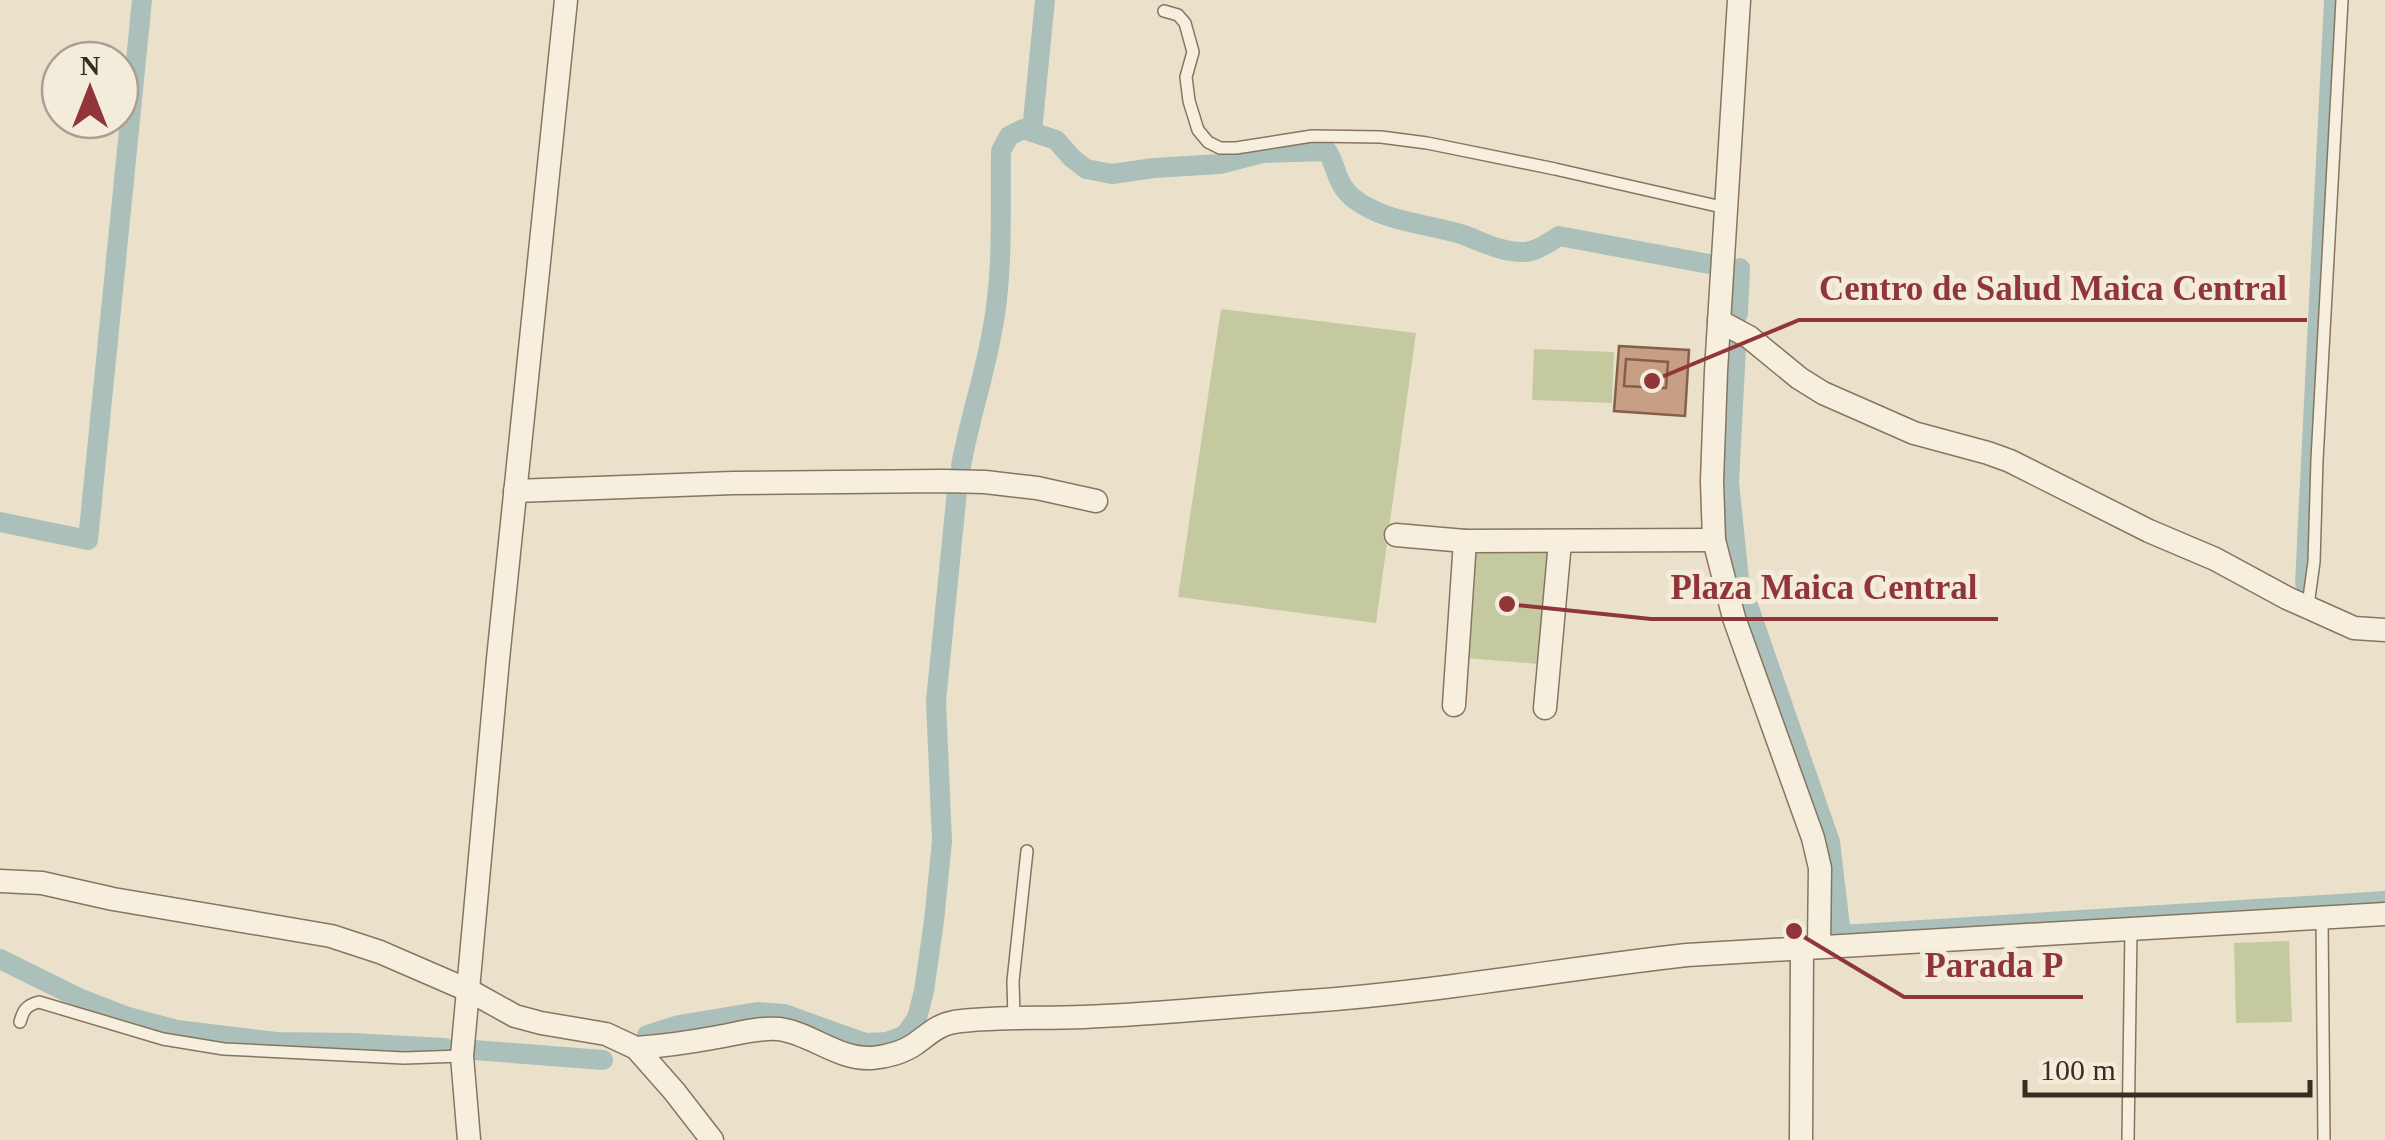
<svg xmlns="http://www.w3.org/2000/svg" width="2385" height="1140" viewBox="0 0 2385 1140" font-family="Georgia,serif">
<rect width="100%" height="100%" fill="#ebe1cb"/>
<g fill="#c5c9a0">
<path d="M 1221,309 L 1416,333 L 1376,623 L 1178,597 Z"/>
<path d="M 1534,349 L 1614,352 L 1612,403 L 1532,400 Z"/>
<path d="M 1474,551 L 1546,551 L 1547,554 L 1538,664 L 1466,658 Z"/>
<path d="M 2289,941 L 2292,1022 L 2236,1023 L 2234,943 Z"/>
</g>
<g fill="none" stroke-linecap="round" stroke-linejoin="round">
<g stroke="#abc0ba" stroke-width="20">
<path d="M 1032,131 L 1045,0"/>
<path d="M 1738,314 L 1740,268"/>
<path d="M 1736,347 L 1729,483 L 1739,579 L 1830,842 L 1841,935 L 2385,901"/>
<path d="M 961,466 C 969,422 983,380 991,337 C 1004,276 1000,213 1001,151 L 1009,136 L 1023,129 L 1056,140 L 1072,158 L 1086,169 L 1112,174 L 1154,168 L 1220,164 L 1262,153 L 1327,151 C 1338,168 1335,183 1353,198 C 1385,223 1426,223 1464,235 C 1483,242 1503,253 1524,252 C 1537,251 1548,243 1559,236 L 1709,264"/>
<path d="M 0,522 L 88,540 L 142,0"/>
<path d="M 2305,583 L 2334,0"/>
<path d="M 0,959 L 79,998 L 128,1017 L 177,1030 L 276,1042 L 352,1043 L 445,1048"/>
<path d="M 647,1035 L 679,1025 L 757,1012 L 784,1014 L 865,1043 L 887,1042 L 905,1035 L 917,1018 L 924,991 L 934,921 L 942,841 L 936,701 L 957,491"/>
<path d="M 474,1050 L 603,1060"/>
</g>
</g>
<g fill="#c69f85" stroke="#845f49" stroke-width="2.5">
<path d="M 1619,346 L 1689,350 L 1685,416 L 1614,411 Z"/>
<path d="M 1626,359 L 1668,362 L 1666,388 L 1624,386 Z"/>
</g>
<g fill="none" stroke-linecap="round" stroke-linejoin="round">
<g stroke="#877461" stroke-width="14">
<g id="lane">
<path d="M 1164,11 L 1178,15 L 1185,23 L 1193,52 L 1186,77 L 1189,101 L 1198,130 L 1208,142 L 1220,148 L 1236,148 L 1312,136 L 1381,137 L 1427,143 L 1555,169 L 1726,208"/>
<path d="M 2301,603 L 2309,598 L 2314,562 L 2317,460 L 2342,0"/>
<path d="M 2322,918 L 2324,1140"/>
<path d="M 1014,1018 L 1013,981 L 1027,851"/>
<path d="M 20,1022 C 23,1011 26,1005 39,1002 L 163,1039 L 224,1049 L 404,1058 L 462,1056"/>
<path d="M 2128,1140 L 2131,930"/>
</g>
</g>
<g stroke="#877461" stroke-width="25">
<g id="street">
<path d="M 1739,0 L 1716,371 L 1712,481 L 1714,540 L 1734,618 L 1813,838 L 1820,868 L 1819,946"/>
<path d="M 1719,321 L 1749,337 L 1799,378 L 1823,393 L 1914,433 L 1988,453 L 2010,461 L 2149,531 L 2215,559 L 2287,598 L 2354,628 L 2385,630"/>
<path d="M 515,491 L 733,483 L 943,481 L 985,482 L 1037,488 L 1096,501"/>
<path d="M 1396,535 L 1465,541 L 1714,540"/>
<path d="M 1454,705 L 1465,541"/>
<path d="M 1545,708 L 1560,542"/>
<path d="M 0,881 L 42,883 L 113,899 L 331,936 L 380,952 L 470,991 L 515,1016 L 541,1023 L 606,1034 L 636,1048 L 674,1091 L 712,1140"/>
<path d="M 636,1048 C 664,1046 691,1042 718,1037 C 737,1034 759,1027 779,1029 C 811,1033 838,1060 872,1058 C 886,1057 904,1052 915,1044 C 928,1035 937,1025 954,1022 C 997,1016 1040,1019 1083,1017 C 1159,1014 1235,1006 1310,1001 C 1436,992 1561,969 1687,955 L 2385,914"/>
<path d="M 469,1140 L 462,1056 L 498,659 L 566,0"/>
<path d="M 1801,1140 L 1802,948"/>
</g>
</g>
<use href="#lane" stroke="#f6efde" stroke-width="11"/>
<use href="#street" stroke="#f6efde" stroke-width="22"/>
</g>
<path fill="none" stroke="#903638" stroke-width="4" d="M1652 381L1799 320H2307M1507 604L1651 619H1998M1794 931L1904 997H2083"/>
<g fill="#903638" stroke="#f3ecda" stroke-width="4">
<circle cx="1652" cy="381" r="10"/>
<circle cx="1507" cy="604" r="10"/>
<circle cx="1794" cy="931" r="10"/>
</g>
<g font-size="35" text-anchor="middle" font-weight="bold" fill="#903638" stroke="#f3ecda" stroke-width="10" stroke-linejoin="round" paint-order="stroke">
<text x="2053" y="300">Centro de Salud Maica Central</text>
<text x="1824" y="599">Plaza Maica Central</text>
<text x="1994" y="977">Parada P</text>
</g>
<g transform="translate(90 90)"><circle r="48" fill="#f3ecda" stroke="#a9a091" stroke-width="2.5"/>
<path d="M0-8L18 38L0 25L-18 38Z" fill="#903638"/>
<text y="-15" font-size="28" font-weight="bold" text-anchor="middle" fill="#392d23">N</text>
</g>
<path d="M2025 1080v15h285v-15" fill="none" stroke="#392d23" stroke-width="5"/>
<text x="2040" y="1080" font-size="30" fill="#392d23" stroke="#f3ecda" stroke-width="8" paint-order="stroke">100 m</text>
</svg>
